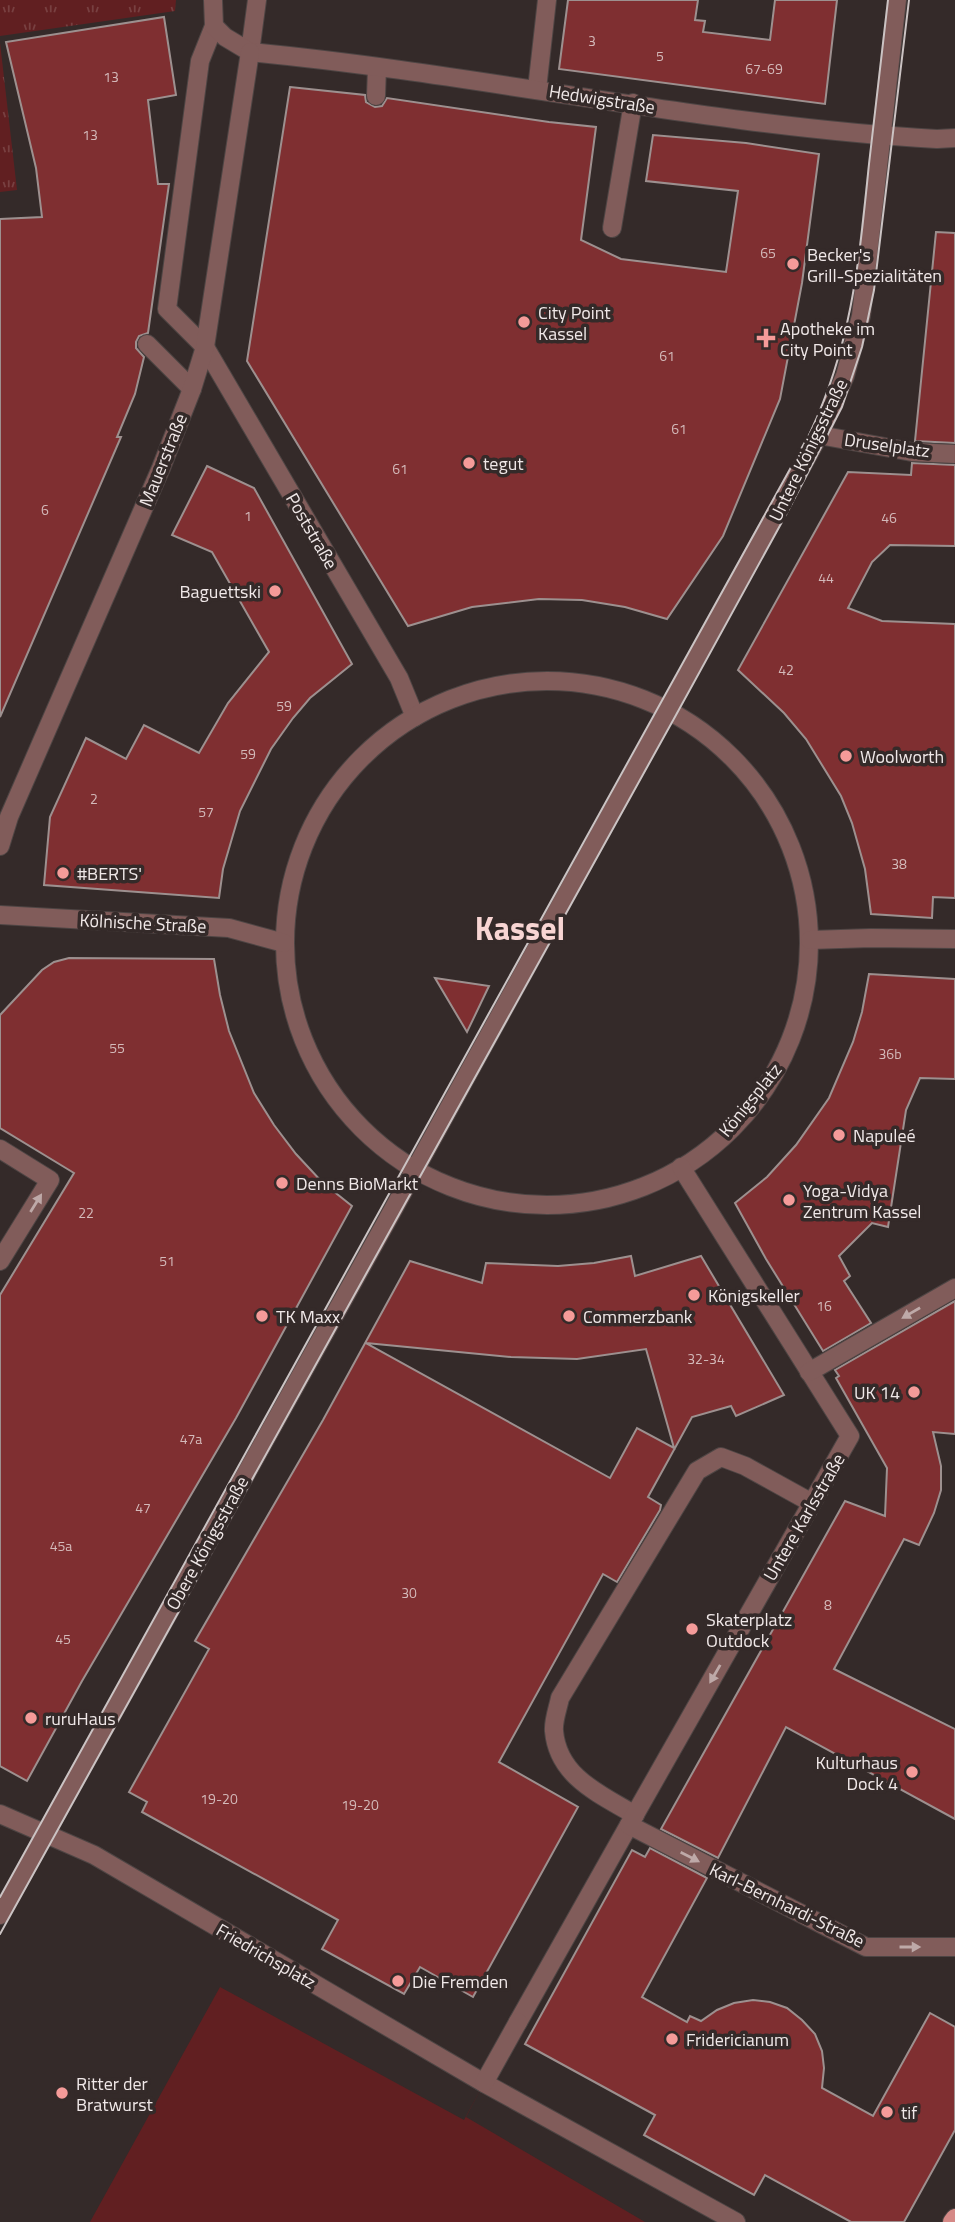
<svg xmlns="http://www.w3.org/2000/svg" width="955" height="2222" viewBox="0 0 955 2222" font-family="'Titillium Web',sans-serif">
<defs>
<pattern id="park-tufts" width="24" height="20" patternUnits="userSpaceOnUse" patternTransform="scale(1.75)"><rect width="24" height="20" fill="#611f21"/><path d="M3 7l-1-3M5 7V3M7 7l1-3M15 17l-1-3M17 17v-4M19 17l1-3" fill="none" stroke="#784041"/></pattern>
</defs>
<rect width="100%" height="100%" fill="#342a29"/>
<path fill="#611f21" d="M 220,1987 L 464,2120 L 484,2083 L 466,2117 L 645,2222 L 90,2222 Z"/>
<g fill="url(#park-tufts)">
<path d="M 0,0 L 176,0 L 175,11 L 0,36 Z"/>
<path d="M 0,43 L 17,190 L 0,192 Z"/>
</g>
<g fill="#7f2f31" stroke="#9d908f" stroke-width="2" fill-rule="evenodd">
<path d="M 568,0 L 698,0 L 695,20 L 705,21 L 703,32 L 770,40 L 775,0 L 837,0 L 825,104 L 559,69 Z"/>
<path d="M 164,17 L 176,95 L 148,100 L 158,184 L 169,184 L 148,333 L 139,336 L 136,342 L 136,348 L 144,357 L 135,394 L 117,437 L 121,437 L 0,717 L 0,219 L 42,217 L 36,168 L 6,42 Z"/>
<path d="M 290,87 L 365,95 L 366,102 L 375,107 L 382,106 L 387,98 L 549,122 L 596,127 L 581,240 L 621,259 L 726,272 L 738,191 L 646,181 L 653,135 L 746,143 L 819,154 L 802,283 L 780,399 L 723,536 L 667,619 L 625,607 L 582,600 L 539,599 L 472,607 L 408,626 L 247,361 Z"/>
<path d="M 936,232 L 955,233 L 955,443 L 915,441 Z"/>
<path d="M 912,463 L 955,465 L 955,546 L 890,545 L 872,562 L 848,608 L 882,621 L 955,624 L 955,898 L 933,897 L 932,918 L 871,914 L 865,869 L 852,823 L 841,796 L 806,739 L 784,713 L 738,670 L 848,472 L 911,475 Z"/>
<path d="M 207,466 L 254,488 L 352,664 L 310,698 L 293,718 L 271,749 L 240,811 L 223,869 L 219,898 L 44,885 L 50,817 L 86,738 L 126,759 L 144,725 L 199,753 L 228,703 L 269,652 L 212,552 L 172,535 Z"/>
<path d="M 69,958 L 214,959 L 220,995 L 229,1031 L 254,1093 L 274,1125 L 296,1154 L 322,1182 L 352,1206 L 236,1418 L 82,1681 L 27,1781 L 0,1766 L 0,1295 L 74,1173 L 0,1128 L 0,1015 L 42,970 L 54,962 Z"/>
<path d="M 869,974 L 955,979 L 955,1079 L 920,1078 L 906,1110 L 888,1227 L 872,1223 L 839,1256 L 850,1276 L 844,1281 L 871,1323 L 823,1351 L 766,1259 L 735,1203 L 767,1177 L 796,1145 L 829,1098 L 853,1042 L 862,1012 Z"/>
<path d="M 435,978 L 489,986 L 467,1032 Z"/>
<path d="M 631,1256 L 635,1276 L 701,1256 L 784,1395 L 736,1416 L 731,1406 L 692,1417 L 648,1497 L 661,1505 L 660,1510 L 617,1582 L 603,1574 L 499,1762 L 578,1807 L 473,1997 L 420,1967 L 404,1994 L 322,1949 L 338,1920 L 142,1812 L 147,1802 L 129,1792 L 209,1649 L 195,1641 L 323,1420 L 410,1261 L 482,1283 L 486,1263 L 558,1266 L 594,1263 ZM 366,1343 L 511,1357 L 577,1359 L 646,1349 L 674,1448 L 637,1428 L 610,1478 Z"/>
<path d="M 955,1301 L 955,1434 L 933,1432 L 941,1466 L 941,1490 L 934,1513 L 919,1545 L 904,1539 L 834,1669 L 955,1729 L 955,1819 L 786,1727 L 718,1858 L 661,1829 L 845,1501 L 885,1516 L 887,1468 L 836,1378 L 839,1376 L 835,1370 Z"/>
<path d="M 650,1848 L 707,1878 L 642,1997 L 687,2022 L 690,2016 L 701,2021 L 717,2010 L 734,2003 L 753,2000 L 770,2002 L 787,2008 L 802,2020 L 815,2034 L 822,2051 L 824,2068 L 822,2088 L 873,2116 L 930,2013 L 955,2027 L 955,2130 L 904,2222 L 851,2222 L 765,2175 L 754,2195 L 644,2135 L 655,2115 L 525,2044 L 632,1850 L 645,1857 Z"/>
</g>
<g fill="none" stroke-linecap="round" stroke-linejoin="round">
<g stroke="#4e4544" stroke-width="20">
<g id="lane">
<path d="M 250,52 L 257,0"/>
<path d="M 537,89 L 547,0"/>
<path d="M 376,96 L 377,68"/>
<path d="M 612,228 L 633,103"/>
<path d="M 147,344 L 192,389"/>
<path d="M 205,347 L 167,309 L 200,61 L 214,26"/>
<path d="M 0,1149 L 50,1180 L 0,1261"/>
<path d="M 635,1815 C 600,1794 558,1777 554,1731 C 553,1721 558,1708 560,1698 L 697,1471 L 721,1457 L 745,1466 L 812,1503"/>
<path d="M 518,2022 L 629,1825"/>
</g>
</g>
<g stroke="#4e4544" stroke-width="20">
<g id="street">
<path d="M 213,0 L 214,26 L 225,37 L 250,52 C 480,74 707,126 937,139 L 955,138"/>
<path d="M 205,347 L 399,678 L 415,717"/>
<path d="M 819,435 L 912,452 L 955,454"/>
<circle cx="547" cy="943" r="262"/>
<path d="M 0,846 L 9,817 L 161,468 L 192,389 L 205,347 L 250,52"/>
<path d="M 0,915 L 229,928 L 284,943"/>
<path d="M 810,940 L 871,938 L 955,939"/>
<path d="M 681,1167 L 850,1436 L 629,1825 L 866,1947 L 955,1947"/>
<path d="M 809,1372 L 955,1288"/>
<path d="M 0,1814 L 94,1855 L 484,2083 L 736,2222"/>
<path d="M 0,1915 L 384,1226 L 819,435 L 845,376 L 861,316 L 897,0"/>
<path d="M 484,2083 L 518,2022"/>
</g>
</g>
<g stroke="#4e4544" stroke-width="20">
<path id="primary" d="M 952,2222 L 955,2218"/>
</g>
<use href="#lane" stroke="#815c5a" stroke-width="18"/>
<use href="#street" stroke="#815c5a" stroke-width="18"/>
<use href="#primary" stroke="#d58986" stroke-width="18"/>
<g stroke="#cbc3c3" stroke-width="2">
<path d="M 0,1897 L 810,433 C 852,344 859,261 869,164 C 875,109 882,55 888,0"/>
<path d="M 0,1934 L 676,715 L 788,511 L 842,407 L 862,347 L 874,290 L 909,0"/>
</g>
</g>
<defs><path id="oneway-solid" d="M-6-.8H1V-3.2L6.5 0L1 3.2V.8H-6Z" transform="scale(1.75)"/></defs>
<g fill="#bea9a8">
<use href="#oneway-solid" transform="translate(36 1203) rotate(-58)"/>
<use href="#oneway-solid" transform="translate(911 1313) rotate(150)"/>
<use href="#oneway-solid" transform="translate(715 1674) rotate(120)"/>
<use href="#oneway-solid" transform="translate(690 1857) rotate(27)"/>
<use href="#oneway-solid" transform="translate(910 1947)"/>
</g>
<g fill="#f59b99" stroke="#342a29" stroke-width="2.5">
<circle cx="793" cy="264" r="7"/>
<circle cx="524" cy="322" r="7"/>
<path d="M762.5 327.5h7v7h7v7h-7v7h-7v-7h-7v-7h7z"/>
<circle cx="469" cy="463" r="7"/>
<circle cx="275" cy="591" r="7"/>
<circle cx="846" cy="756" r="7"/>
<circle cx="63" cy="873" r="7"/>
<circle cx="839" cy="1135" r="7"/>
<circle cx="282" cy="1183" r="7"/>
<circle cx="789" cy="1200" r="7"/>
<circle cx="694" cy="1295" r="7"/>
<circle cx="262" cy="1316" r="7"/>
<circle cx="569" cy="1316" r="7"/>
<circle cx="914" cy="1392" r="7"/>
<circle cx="692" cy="1629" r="7"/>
<circle cx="31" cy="1718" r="7"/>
<circle cx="912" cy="1772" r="7"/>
<circle cx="398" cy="1981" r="7"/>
<circle cx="672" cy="2039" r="7"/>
<circle cx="62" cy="2093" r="7"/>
<circle cx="887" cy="2112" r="7"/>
</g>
<g text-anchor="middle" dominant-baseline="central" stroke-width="7" stroke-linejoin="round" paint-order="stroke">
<g font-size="14" fill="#d4baba">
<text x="592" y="40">3</text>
<text x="660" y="55">5</text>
<text x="764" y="68">67-69</text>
<text x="111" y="76">13</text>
<text x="90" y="134">13</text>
<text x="768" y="252">65</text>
<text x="667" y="355">61</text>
<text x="679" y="428">61</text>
<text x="400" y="468">61</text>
<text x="45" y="509">6</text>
<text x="248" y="515">1</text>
<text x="889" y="517">46</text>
<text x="826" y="577">44</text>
<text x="786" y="669">42</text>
<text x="284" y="705">59</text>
<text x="248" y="753">59</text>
<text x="94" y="798">2</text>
<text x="206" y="811">57</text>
<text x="899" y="863">38</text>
<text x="117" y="1047">55</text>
<text x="890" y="1053">36b</text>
<text x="86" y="1212">22</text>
<text x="167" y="1260">51</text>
<text x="824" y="1305">16</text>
<text x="706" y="1358">32-34</text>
<text x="191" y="1438">47a</text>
<text x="143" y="1507">47</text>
<text x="61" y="1545">45a</text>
<text x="409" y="1592">30</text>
<text x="828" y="1604">8</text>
<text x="63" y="1638">45</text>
<text x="219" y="1798">19-20</text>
<text x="360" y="1804">19-20</text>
</g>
<g font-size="18" fill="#f0e8e8" stroke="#342a29">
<text transform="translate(602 99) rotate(9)">Hedwigstraße</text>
<text transform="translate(887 445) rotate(8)">Druselplatz</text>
<text transform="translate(808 450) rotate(-64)">Untere Königsstraße</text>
<text transform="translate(163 460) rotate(-68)">Mauerstraße</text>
<text transform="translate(312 531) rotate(60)">Poststraße</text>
<text transform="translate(143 923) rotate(3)">Kölnische Straße</text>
<text transform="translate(750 1100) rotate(-51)">Königsplatz</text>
<text transform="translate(804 1517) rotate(-60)">Untere Karlsstraße</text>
<text transform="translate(207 1543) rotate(-61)">Obere Königsstraße</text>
<text transform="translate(787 1905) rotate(26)">Karl-Bernhardi-Straße</text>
<text transform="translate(266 1956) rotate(30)">Friedrichsplatz</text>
</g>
<g font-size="18" fill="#f0e8e8" stroke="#342a29" text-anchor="start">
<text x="807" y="254">Becker's<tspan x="807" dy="21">Grill-Spezialitäten</tspan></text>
<text x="538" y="312">City Point<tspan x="538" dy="21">Kassel</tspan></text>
<text x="780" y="328">Apotheke im<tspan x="780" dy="21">City Point</tspan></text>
<text x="483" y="463">tegut</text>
<text x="261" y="591" text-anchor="end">Baguettski</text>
<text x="860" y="756">Woolworth</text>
<text x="77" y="873">#BERTS'</text>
<text x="853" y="1135">Napuleé</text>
<text x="296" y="1183">Denns BioMarkt</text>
<text x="803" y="1190">Yoga-Vidya<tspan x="803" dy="21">Zentrum Kassel</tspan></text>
<text x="708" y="1295">Königskeller</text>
<text x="276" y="1316">TK Maxx</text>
<text x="583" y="1316">Commerzbank</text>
<text x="900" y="1392" text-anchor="end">UK 14</text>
<text x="706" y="1619">Skaterplatz<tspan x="706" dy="21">Outdock</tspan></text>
<text x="45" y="1718">ruruHaus</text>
<text x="898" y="1762" text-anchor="end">Kulturhaus<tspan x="898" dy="21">Dock 4</tspan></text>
<text x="412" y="1981">Die Fremden</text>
<text x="686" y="2039">Fridericianum</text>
<text x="76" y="2083">Ritter der<tspan x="76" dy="21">Bratwurst</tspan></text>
<text x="901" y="2112">tif</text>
</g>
<g font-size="32" font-weight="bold" fill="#f8d5d3" stroke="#342a29">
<text x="520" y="928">Kassel</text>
</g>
</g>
</svg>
